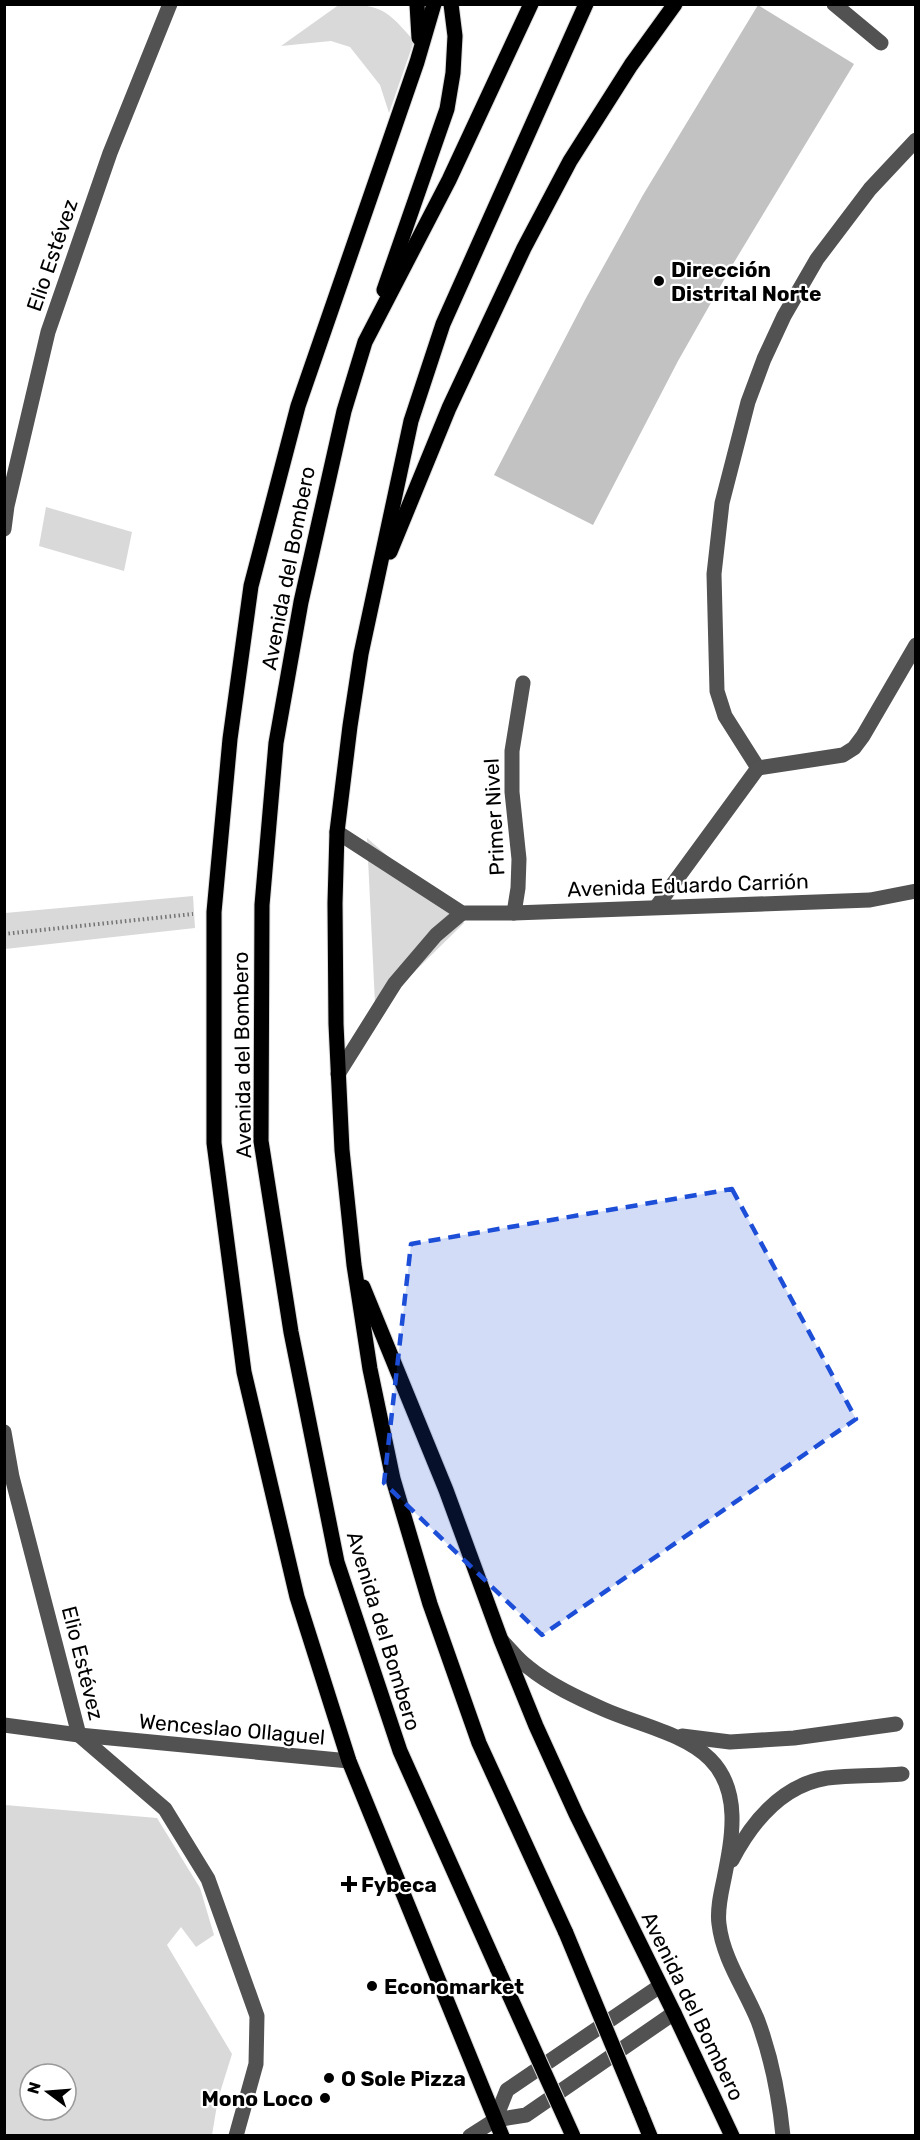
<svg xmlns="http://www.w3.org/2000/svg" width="920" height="2140" viewBox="0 0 920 2140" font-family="Rubik,sans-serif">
<rect width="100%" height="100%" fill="#fff"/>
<g fill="#d9d9d9" fill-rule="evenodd">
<path d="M 340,4 C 383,5 387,10 414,41 L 389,113 L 380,85 L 350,47 L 331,41 L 281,46 Z"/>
<path d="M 46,507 L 132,532 L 124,571 L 39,546 Z"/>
<path d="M 367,838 L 464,923 L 406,980 L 376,1024 Z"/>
<path d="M 193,896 L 195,928 L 5,949 L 5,913 Z"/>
<path d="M 5,1805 L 157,1818 L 200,1888 L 214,1935 L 196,1947 L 181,1927 L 167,1945 L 232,2054 L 218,2099 L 212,2135 L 5,2135 ZM 30,2074 L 66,2074 L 66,2110 L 30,2110 Z"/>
</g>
<path fill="#c2c2c2" d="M 758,5 L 854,64 L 733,264 L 678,361 L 593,525 L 494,475 L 586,298 L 643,195 Z"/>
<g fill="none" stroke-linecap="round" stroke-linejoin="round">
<g stroke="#dbdbdb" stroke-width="17">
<g id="major">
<path d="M 417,4 L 419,38"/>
<path d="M 434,4 L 417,62 L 298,406 L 251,586 L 230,739 L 214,912 L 214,1143 L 244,1372 L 297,1597 L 349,1761 L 502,2136"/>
<path d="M 384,290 L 447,109 L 453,73 L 455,36 L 451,4"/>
<path d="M 390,552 L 449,408 L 524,248 L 570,161 L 631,65 L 675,4"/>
<path d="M 363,1287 L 446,1490 L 501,1640 L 536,1726 L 576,1814 L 674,2013 L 732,2136"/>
<path d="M 566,1933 L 479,1743 L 430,1604 L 393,1479 L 370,1369 L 354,1265 L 342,1150 L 336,1024 L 335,903 L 337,832 L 350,726 L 361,654 L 411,421 L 443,324 L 586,4"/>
<path d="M 498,1970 L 400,1751 L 337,1562 L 291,1332 L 261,1141 L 262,905 L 276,743 L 301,602 L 344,411 L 365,342 L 449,180 L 531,4"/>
<path d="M 639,2109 L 650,2136"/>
</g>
</g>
<path stroke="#747474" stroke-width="4" stroke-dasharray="1.5 3" stroke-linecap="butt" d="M 4,934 L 193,914"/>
<g stroke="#525252" stroke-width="15">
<path d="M 834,4 L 881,43"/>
<path d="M 4,529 L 7,506 L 48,332 L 110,153 L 170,4"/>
<path d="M 758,768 L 725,716 L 717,691 L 714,574 L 722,503 L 748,402 L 764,359 L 784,316 L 817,259 L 870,189 L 916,140"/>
<path d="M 758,768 L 843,755 L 854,748 L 863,736 L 916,645"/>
<path d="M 337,832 L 462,913 L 514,913 L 870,900 L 916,891"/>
<path d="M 657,906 L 758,768"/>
<path d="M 514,913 L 518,888 L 519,859 L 512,792 L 512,751 L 523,683"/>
<path d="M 338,1074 L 395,983 L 436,935 L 462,913"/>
<path d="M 4,1432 L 12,1477 L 79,1735 L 165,1809 L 208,1879 L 257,2016 L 256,2064 L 236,2136"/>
<path d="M 502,1641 C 511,1650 518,1660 528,1667 C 550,1685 578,1698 603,1709 C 636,1724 684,1733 710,1759 C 742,1791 732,1839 724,1879 C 721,1893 717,1910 719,1924 C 723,1959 745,1989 758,2021 C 772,2059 779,2095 783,2136"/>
<path d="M 4,1725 L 79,1735 L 349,1761"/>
<path d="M 682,1736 L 730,1742 L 794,1738 L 896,1724"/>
<path d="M 732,1860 C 752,1822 782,1785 827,1778 C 852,1775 878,1776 902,1774"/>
<path d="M 495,2120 L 507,2090 L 660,1986"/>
<path d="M 470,2136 L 495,2120 L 526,2115 L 674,2013"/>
</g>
<use href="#major" stroke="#000" stroke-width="15"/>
<g stroke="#dbdbdb" stroke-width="17" stroke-linecap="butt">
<g id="major-bridge">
<path d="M 566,1933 L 639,2109"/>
<path d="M 498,1970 L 573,2136"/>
</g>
</g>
<use href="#major-bridge" stroke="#000" stroke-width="15"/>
</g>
<path fill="#1d4ed8" fill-opacity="0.2" stroke="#1d4ed8" stroke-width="4.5" stroke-dasharray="12 8" stroke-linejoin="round" d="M 732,1189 L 856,1419 L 542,1635 L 384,1483 L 411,1244 Z"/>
<g fill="#000" stroke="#fff" stroke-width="2">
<circle cx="659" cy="281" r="6"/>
<path d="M346 1875h6v6h6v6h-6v6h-6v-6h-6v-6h6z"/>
<circle cx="372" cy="1986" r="6"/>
<circle cx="329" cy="2078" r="6"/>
<circle cx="325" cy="2098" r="6"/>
</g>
<g text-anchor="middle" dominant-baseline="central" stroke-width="4.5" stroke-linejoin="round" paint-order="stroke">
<g font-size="21" fill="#000" stroke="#fff">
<text transform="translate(52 255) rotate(-71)">Elio Estévez</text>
<text transform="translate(288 568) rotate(-79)">Avenida del Bombero</text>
<text transform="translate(494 817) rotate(-93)">Primer Nivel</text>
<text transform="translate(688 885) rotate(-2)">Avenida Eduardo Carrión</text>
<text transform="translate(242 1055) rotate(-91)">Avenida del Bombero</text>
<text transform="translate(384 1631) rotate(73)">Avenida del Bombero</text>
<text transform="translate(83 1663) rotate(76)">Elio Estévez</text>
<text transform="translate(232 1729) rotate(5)">Wenceslao Ollaguel</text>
<text transform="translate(693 2006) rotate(64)">Avenida del Bombero</text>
</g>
<g font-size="21" font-weight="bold" fill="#000" stroke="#fff" text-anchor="start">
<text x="671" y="269">Dirección<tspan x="671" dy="24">Distrital Norte</tspan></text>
<text x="361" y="1884">Fybeca</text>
<text x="384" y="1986">Economarket</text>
<text x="341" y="2078">O Sole Pizza</text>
<text x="313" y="2098" text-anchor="end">Mono Loco</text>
</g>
</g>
<rect width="920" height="2140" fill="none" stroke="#000000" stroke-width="12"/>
<g transform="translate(48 2092) rotate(286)"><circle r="28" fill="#ffffff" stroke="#999999" stroke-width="1.5"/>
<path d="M0-4.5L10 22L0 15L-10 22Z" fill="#000000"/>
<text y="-9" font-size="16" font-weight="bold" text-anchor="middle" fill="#000000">N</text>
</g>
</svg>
